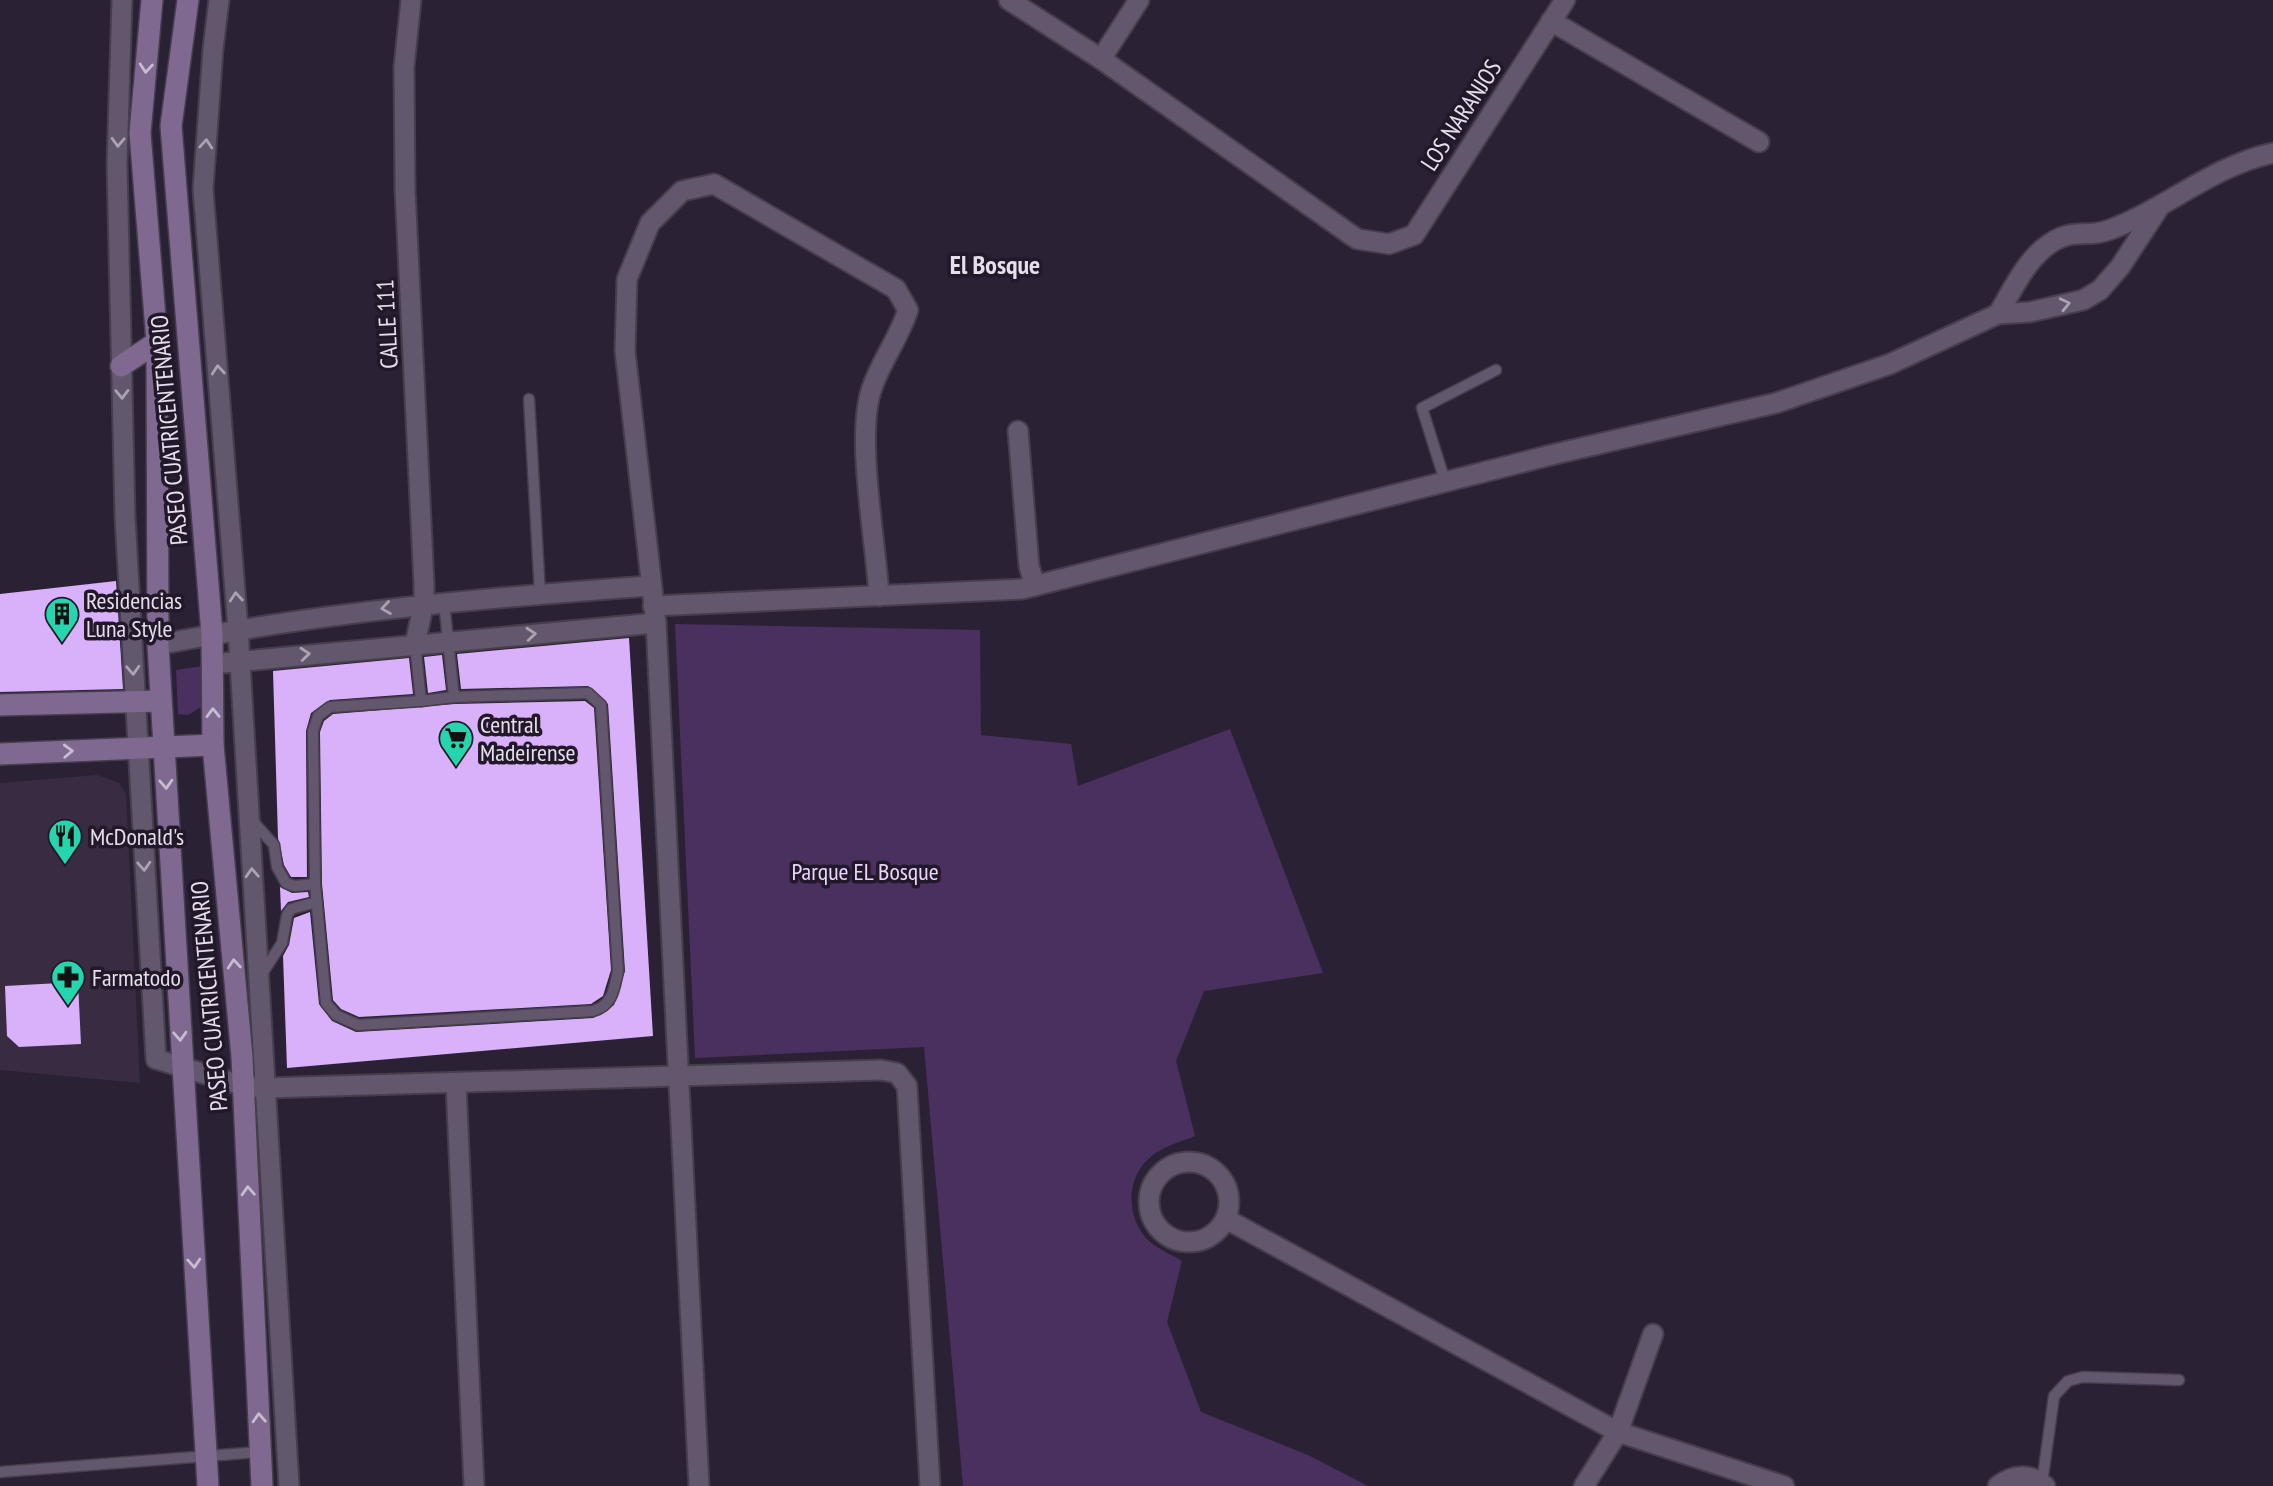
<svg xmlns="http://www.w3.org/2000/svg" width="2273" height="1486" viewBox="0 0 2273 1486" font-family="'PT Sans Narrow',sans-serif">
<rect width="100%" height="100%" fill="#2b2134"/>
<path fill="#382b42" d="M 97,775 L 119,783 L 126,794 L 140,1083 L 0,1070 L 0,783 Z"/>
<g fill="#4a305e">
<path d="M 675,624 L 980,630 L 981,735 L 1071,744 L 1078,786 L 1230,729 L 1323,973 L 1204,991 L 1176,1061 L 1195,1136 C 1184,1141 1170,1144 1159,1151 C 1128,1169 1123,1209 1145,1237 C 1153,1247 1171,1254 1182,1261 L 1167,1322 L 1201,1412 L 1308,1455 L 1368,1486 L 963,1486 L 924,1047 L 695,1058 Z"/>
<path d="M 203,666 L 206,704 L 188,715 L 178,714 L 176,670 Z"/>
</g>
<g fill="#d9b0fa">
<path d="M 116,581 L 123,689 L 0,692 L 0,594 Z"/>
<path d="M 629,638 L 653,1036 L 287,1068 L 283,956 L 289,945 L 294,918 L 310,912 L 319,1004 L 332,1021 L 356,1032 L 593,1018 L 614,1005 L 625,971 L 608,704 L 588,686 L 461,689 L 457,654 Z"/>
<path d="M 442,655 L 446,690 L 428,693 L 424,657 Z"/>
<path d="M 409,658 L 413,694 L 330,700 L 311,713 L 306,731 L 307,877 L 291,877 L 284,865 L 278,838 L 273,671 Z"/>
<path d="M 585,701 L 594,708 L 611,970 L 603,996 L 591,1004 L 359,1017 L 341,1009 L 333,1000 L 322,884 L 320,732 L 324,721 L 333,714 L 455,704 Z"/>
<path d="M 280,887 L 292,893 L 308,892 L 309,897 L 288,902 L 281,911 Z"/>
<path d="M 78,982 L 81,1044 L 19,1047 L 7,1036 L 5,986 Z"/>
</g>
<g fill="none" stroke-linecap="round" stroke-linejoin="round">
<g stroke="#463e4d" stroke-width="13">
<g id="lane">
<path d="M 529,399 L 540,594"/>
<path d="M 1445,481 L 1422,408 L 1496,370"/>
<path d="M 415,644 L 421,701 L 330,707 L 318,716 L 313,731 L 315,884 L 326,1003 L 336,1015 L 358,1025 L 593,1011 C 613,1005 614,989 618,971 L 601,705 L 588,693 L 454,697 L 444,602"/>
<path d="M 421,701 L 454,697"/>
<path d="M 251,819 L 274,845 L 277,867 L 286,883 L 294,886 L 315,884"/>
<path d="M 260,977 L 282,943 L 287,915 L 291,909 L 317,902"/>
<path d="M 0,1472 L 260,1452"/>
<path d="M 2042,1483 L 2054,1396 L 2068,1381 L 2083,1377 L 2179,1380"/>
</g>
</g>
<g stroke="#463e4d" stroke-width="23">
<g id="street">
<path d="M 122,0 L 117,164 L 125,517 L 156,1059 L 244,1086 L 264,1088 L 881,1070 L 897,1073 L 907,1086 L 930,1486"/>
<path d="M 219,0 L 213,49 L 203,189 L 238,629 L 289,1486"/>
<path d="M 411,0 L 404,67 L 405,189 L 424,584 L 424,603 L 415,644"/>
<path d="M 1009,0 L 1101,59 L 1357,239 L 1389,244 L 1414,235 L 1565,0"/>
<path d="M 1551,21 L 1759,142"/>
<path d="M 1101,59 L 1139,0"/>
<path d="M 1998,314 C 2011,293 2024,264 2044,248 C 2070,226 2085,239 2109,230 C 2166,209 2212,166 2273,153"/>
<path d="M 1018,431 L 1029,566 L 1035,586"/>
<path d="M 653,606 L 1022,589 L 1555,454 L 1776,403 L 1890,364 L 1998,314 L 2030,312 L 2083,300 L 2100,290 L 2120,267 L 2158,209"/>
<path d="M 158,645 C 320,612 484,598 649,586"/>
<path d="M 212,664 L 656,623"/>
<path d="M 456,1084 L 474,1486"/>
<circle cx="1189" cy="1202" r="40"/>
<path d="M 1226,1219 L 1618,1432 L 1784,1486"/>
<path d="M 699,1486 L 656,623 L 625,351 L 627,279 L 650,223 L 682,191 L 714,184 L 896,289 L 908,310 C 899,338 881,361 872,388 C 855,435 876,542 879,596"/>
<path d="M 1584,1486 L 1618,1432 L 1653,1334"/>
<path d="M 1998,1486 C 2013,1474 2030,1473 2045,1486"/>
</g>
</g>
<g stroke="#463e4d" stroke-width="24">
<g id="secondary">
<path d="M 152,0 L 140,133 L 157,342 L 158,645 L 208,1486"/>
<path d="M 188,0 L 171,126 L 212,634 L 213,745 L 242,1057 L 262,1486"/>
<path d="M 121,366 L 157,342"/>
<path d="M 0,705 L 161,701"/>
<path d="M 0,754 L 213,745"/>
</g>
</g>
<use href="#lane" stroke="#62576c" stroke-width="10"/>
<use href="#street" stroke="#62576c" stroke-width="19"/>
<use href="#secondary" stroke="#7f6991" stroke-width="21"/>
</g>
<defs><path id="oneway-chevron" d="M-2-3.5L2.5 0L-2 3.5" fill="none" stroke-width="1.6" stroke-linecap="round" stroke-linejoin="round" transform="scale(1.75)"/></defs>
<g stroke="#c7bcd0">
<use href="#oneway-chevron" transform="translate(146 68) rotate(95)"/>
<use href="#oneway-chevron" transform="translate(213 713) rotate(-91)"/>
<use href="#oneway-chevron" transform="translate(68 751) rotate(-2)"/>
<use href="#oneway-chevron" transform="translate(166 784) rotate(87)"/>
<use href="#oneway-chevron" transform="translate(234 964) rotate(-95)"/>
<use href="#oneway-chevron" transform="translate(180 1036) rotate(87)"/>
<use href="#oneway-chevron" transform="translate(248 1191) rotate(-93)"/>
<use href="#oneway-chevron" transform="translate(194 1263) rotate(86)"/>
<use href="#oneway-chevron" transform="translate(259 1418) rotate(-93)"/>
</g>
<g stroke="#aba2b2">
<use href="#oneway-chevron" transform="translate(118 142) rotate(92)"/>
<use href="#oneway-chevron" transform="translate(206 144) rotate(-86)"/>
<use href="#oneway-chevron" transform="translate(2065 304) rotate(-13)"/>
<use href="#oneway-chevron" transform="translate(218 370) rotate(-95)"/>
<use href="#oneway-chevron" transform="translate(122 394) rotate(89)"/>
<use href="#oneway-chevron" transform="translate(236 597) rotate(-95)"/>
<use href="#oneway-chevron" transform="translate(386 608) rotate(172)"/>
<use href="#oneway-chevron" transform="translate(531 634) rotate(-5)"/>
<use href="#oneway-chevron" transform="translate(305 654) rotate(-5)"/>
<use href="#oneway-chevron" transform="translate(133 670) rotate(87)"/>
<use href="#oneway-chevron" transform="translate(144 866) rotate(87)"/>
<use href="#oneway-chevron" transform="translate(252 873) rotate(-93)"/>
</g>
<defs>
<g id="building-pin" transform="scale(1.75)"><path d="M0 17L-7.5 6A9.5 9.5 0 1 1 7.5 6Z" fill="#25d5ae" stroke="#221829"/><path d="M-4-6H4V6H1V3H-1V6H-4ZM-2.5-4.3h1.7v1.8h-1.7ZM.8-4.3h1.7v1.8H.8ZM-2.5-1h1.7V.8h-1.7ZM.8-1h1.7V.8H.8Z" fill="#111"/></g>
<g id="supermarket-pin" transform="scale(1.75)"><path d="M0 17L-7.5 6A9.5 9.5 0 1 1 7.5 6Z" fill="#25d5ae" stroke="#221829"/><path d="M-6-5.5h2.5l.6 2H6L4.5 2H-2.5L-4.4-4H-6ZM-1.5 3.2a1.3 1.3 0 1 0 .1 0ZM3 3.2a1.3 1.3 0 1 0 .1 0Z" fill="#111"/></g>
<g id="restaurant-pin" transform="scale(1.75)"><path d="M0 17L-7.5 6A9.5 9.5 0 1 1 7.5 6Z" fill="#25d5ae" stroke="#221829"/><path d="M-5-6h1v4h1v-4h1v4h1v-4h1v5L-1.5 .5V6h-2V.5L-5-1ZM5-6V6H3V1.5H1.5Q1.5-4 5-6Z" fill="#111"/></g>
<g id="pharmacy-pin" transform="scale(1.75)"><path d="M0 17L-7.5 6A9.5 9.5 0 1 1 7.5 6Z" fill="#25d5ae" stroke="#221829"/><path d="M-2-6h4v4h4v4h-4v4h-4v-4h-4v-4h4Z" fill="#111"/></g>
</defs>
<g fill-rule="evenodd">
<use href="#building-pin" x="62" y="614"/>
<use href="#supermarket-pin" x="456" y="738"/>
<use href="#restaurant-pin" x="65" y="836"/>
<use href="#pharmacy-pin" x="68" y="977"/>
</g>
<g text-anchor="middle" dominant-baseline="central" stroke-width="7" stroke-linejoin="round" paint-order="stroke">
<g font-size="24" fill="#e6dfeb" stroke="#221829">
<text transform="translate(1461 115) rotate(-57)">LOS NARANJOS</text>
<text transform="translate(387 324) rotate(-93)">CALLE 111</text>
<text transform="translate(169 430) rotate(-95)">PASEO CUATRICENTENARIO</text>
<text transform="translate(209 996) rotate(-95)">PASEO CUATRICENTENARIO</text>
</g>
<g font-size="24" fill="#e6dfeb" stroke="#221829" text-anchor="start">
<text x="86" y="600">Residencias<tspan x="86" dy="28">Luna Style</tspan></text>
<text x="480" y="724">Central<tspan x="480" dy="28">Madeirense</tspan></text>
<text x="90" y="836">McDonald's</text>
<text x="92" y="977">Farmatodo</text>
</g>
<g font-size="24" fill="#ead6fc" stroke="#221829">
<text x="865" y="871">Parque EL Bosque</text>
</g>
<g font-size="26" font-weight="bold" fill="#e6dfeb" stroke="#221829">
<text x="995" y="264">El Bosque</text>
</g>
</g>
</svg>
